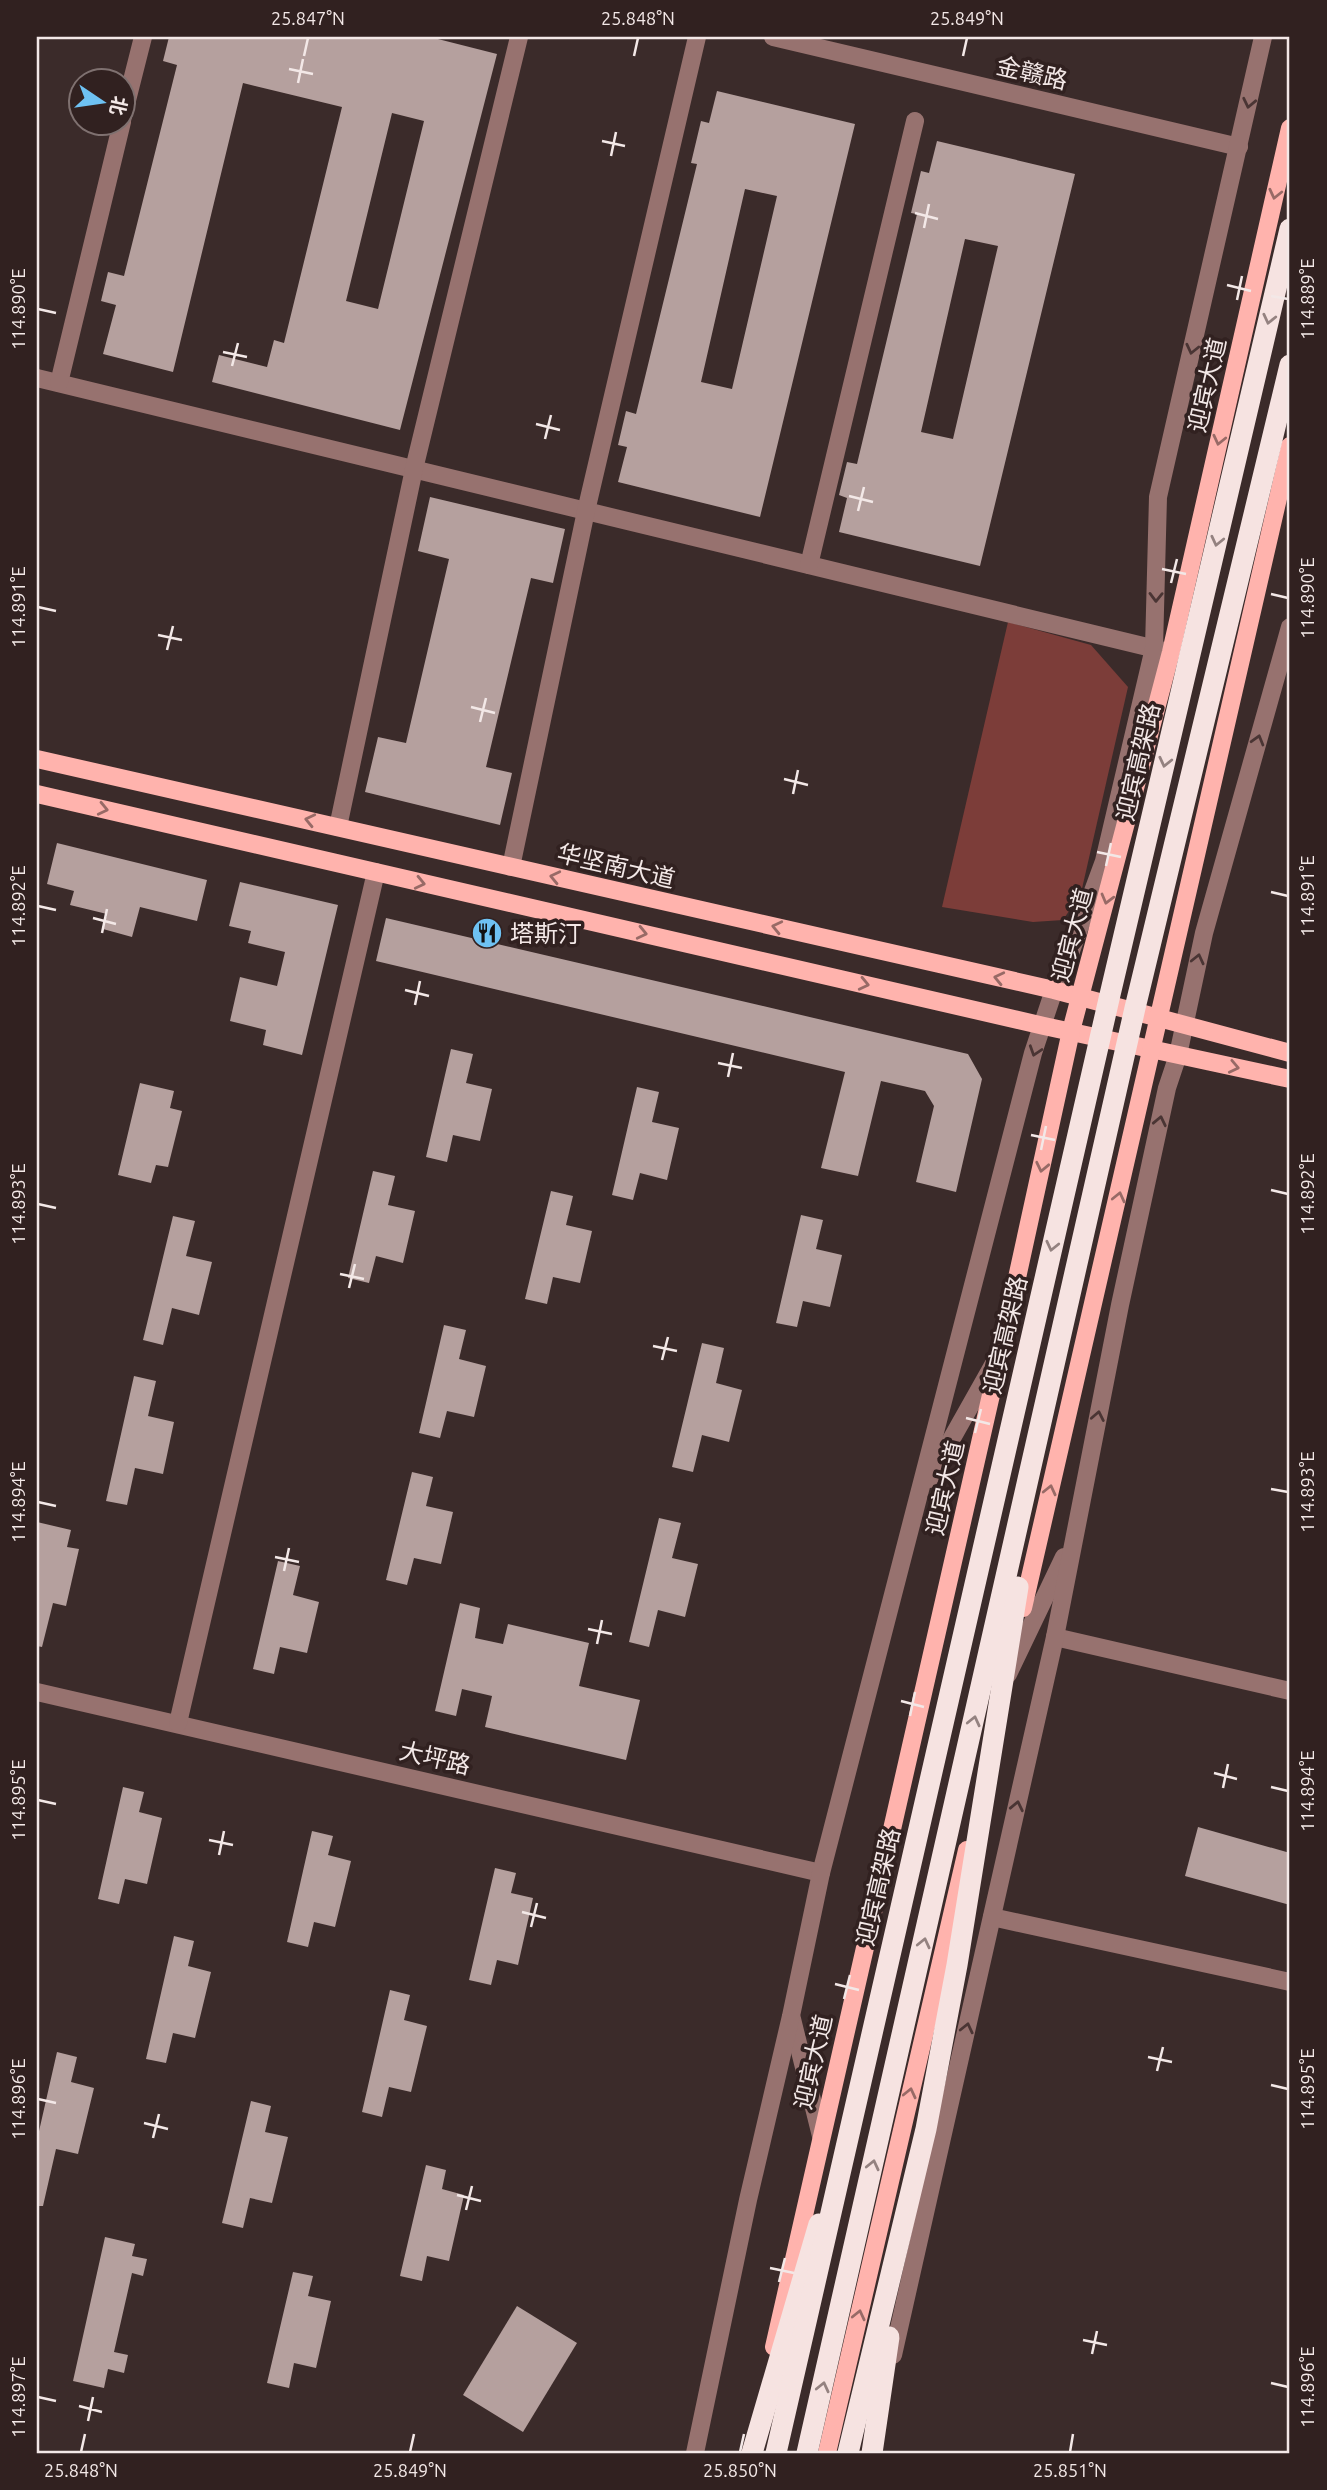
<svg xmlns="http://www.w3.org/2000/svg" width="1327" height="2490" viewBox="0 0 1327 2490" font-family="Ubuntu,'Noto Sans SC',sans-serif">
<rect width="100%" height="100%" fill="#3b2b2a"/>
<path fill="#7c3d39" d="M 1008,622 L 1091,645 L 1128,687 L 1081,893 L 1063,920 L 1033,922 L 942,907 Z"/>
<g fill="#b5a09e" fill-rule="evenodd">
<path d="M 169,37 L 430,37 L 497,54 L 400,430 L 212,382 L 219,355 L 267,367 L 274,340 L 284,343 L 342,107 L 243,83 L 173,372 L 103,354 L 116,305 L 101,301 L 108,272 L 124,276 L 177,65 L 163,61 ZM 392,113 L 424,121 L 378,309 L 346,301 Z"/>
<path d="M 717,91 L 855,124 L 760,517 L 618,482 L 627,447 L 618,445 L 626,411 L 636,414 L 697,164 L 691,163 L 701,121 L 709,123 ZM 745,189 L 777,196 L 732,389 L 701,382 Z"/>
<path d="M 937,141 L 1075,174 L 980,566 L 839,532 L 847,498 L 839,495 L 847,462 L 857,464 L 917,214 L 911,213 L 921,171 L 929,173 ZM 965,239 L 998,246 L 953,439 L 921,432 Z"/>
<path d="M 430,497 L 565,529 L 553,583 L 531,578 L 486,767 L 512,773 L 500,825 L 365,792 L 378,737 L 406,743 L 449,559 L 418,551 Z"/>
<path d="M 57,843 L 207,880 L 197,921 L 140,907 L 132,937 L 103,929 L 107,914 L 70,905 L 74,891 L 47,884 Z"/>
<path d="M 240,882 L 338,905 L 302,1055 L 263,1045 L 266,1030 L 230,1021 L 240,977 L 277,986 L 285,952 L 248,943 L 251,931 L 229,926 Z"/>
<path d="M 386,918 L 968,1054 L 982,1079 L 956,1192 L 916,1182 L 934,1106 L 925,1091 L 881,1081 L 858,1176 L 821,1168 L 845,1072 L 376,961 Z"/>
<path d="M 451,1049 L 473,1054 L 466,1083 L 492,1089 L 480,1141 L 453,1135 L 447,1162 L 426,1157 Z"/>
<path d="M 140,1083 L 174,1091 L 170,1108 L 182,1111 L 168,1167 L 156,1165 L 151,1183 L 118,1175 Z"/>
<path d="M 637,1087 L 659,1092 L 652,1122 L 679,1128 L 667,1180 L 640,1173 L 633,1200 L 612,1195 Z"/>
<path d="M 373,1171 L 395,1176 L 388,1205 L 415,1211 L 403,1263 L 376,1256 L 369,1283 L 348,1278 Z"/>
<path d="M 551,1191 L 573,1196 L 566,1225 L 592,1231 L 580,1283 L 553,1277 L 547,1304 L 525,1299 Z"/>
<path d="M 801,1215 L 823,1220 L 816,1249 L 842,1255 L 830,1307 L 803,1301 L 797,1327 L 776,1323 Z"/>
<path d="M 173,1216 L 195,1221 L 186,1256 L 212,1262 L 199,1315 L 172,1308 L 163,1345 L 143,1340 Z"/>
<path d="M 444,1325 L 466,1330 L 459,1359 L 486,1366 L 474,1417 L 447,1411 L 440,1438 L 419,1433 Z"/>
<path d="M 702,1343 L 724,1348 L 716,1383 L 742,1390 L 729,1442 L 702,1435 L 693,1472 L 672,1467 Z"/>
<path d="M 134,1376 L 156,1381 L 148,1416 L 174,1422 L 163,1474 L 135,1468 L 127,1505 L 106,1501 Z"/>
<path d="M 412,1472 L 433,1477 L 426,1506 L 453,1512 L 441,1564 L 414,1558 L 407,1585 L 386,1580 Z"/>
<path d="M 659,1518 L 681,1523 L 672,1558 L 698,1564 L 685,1617 L 658,1610 L 649,1647 L 629,1642 Z"/>
<path d="M 37,1522 L 71,1530 L 67,1547 L 79,1549 L 66,1606 L 53,1603 L 42,1647 L 37,1646 Z"/>
<path d="M 278,1561 L 300,1566 L 293,1595 L 319,1602 L 307,1653 L 280,1647 L 274,1674 L 253,1669 Z"/>
<path d="M 460,1603 L 480,1608 L 475,1638 L 503,1644 L 508,1624 L 589,1643 L 579,1686 L 640,1700 L 626,1760 L 485,1727 L 492,1696 L 462,1689 L 456,1716 L 435,1711 Z"/>
<path d="M 123,1787 L 144,1792 L 139,1812 L 162,1818 L 147,1884 L 125,1879 L 119,1904 L 98,1899 Z"/>
<path d="M 1198,1827 L 1290,1853 L 1290,1905 L 1185,1876 Z"/>
<path d="M 312,1831 L 333,1836 L 328,1855 L 351,1861 L 335,1927 L 314,1922 L 308,1947 L 287,1942 Z"/>
<path d="M 495,1868 L 516,1873 L 511,1893 L 533,1898 L 518,1965 L 497,1960 L 491,1985 L 469,1980 Z"/>
<path d="M 174,1936 L 194,1941 L 188,1966 L 211,1972 L 195,2038 L 173,2033 L 166,2063 L 146,2059 Z"/>
<path d="M 390,1990 L 410,1995 L 404,2020 L 427,2026 L 411,2092 L 389,2087 L 382,2117 L 362,2112 Z"/>
<path d="M 57,2052 L 77,2057 L 71,2082 L 94,2088 L 78,2154 L 56,2149 L 43,2206 L 37,2206 L 37,2140 Z"/>
<path d="M 251,2101 L 271,2106 L 265,2132 L 288,2137 L 272,2203 L 250,2198 L 243,2228 L 222,2223 Z"/>
<path d="M 426,2165 L 446,2170 L 442,2189 L 464,2195 L 449,2261 L 427,2256 L 422,2281 L 400,2276 Z"/>
<path d="M 105,2237 L 135,2244 L 132,2256 L 147,2259 L 143,2276 L 132,2273 L 114,2352 L 128,2355 L 124,2373 L 108,2369 L 104,2388 L 73,2381 Z"/>
<path d="M 293,2272 L 313,2276 L 308,2296 L 331,2301 L 316,2368 L 294,2363 L 289,2388 L 267,2383 Z"/>
<path d="M 517,2306 L 577,2343 L 523,2432 L 463,2395 Z"/>
</g>
<g fill="none" stroke-linecap="round" stroke-linejoin="round">
<g stroke="#97726f" stroke-width="18">
<path d="M 773,37 L 1239,147"/>
<path d="M 122,120 L 143,37"/>
<path d="M 37,378 L 1164,651"/>
<path d="M 59,383 L 122,122"/>
<path d="M 809,565 L 915,121"/>
<path d="M 338,827 L 414,469 L 519,37"/>
<path d="M 511,867 L 586,511 L 697,37"/>
<path d="M 929,1479 L 996,1360"/>
<path d="M 1055,1637 L 1290,1691"/>
<path d="M 1008,1674 L 1064,1557"/>
<path d="M 37,1692 L 821,1873"/>
<path d="M 178,1723 L 376,872"/>
<path d="M 992,1917 L 1290,1982"/>
<path d="M 792,2019 L 821,2136"/>
<path d="M 893,2355 L 1055,1637 L 1120,1305 L 1167,1088 L 1178,1055 L 1204,933 L 1290,627"/>
<path d="M 695,2453 L 748,2200 L 791,2016 L 821,1873 L 1033,1053 L 1054,990 L 1068,959 L 1104,861 L 1154,648 L 1158,497 L 1263,37"/>
</g>
<g stroke="#ffb3ad" stroke-width="18">
<path d="M 37,759 L 1054,990 L 1290,1053"/>
<path d="M 37,794 L 1044,1026 L 1290,1079"/>
<path d="M 1023,1608 C 1113,1221 1200,833 1290,446"/>
<path d="M 774,2347 L 1001,1351 L 1071,1031 L 1171,652 L 1290,128"/>
<path d="M 827,2453 L 967,1850"/>
</g>
<path stroke="#f6e3e1" stroke-width="21" d="M 752,2453 L 819,2224"/>
<g stroke="#f6e3e1" stroke-width="21">
<path d="M 776,2453 L 1109,999 L 1290,229"/>
<path d="M 807,2453 L 1135,1008 L 1290,365"/>
<path d="M 848,2453 L 926,2129 L 957,1965 L 1018,1587"/>
<path d="M 872,2453 L 889,2337"/>
</g>
</g>
<defs><path id="oneway-chevron" d="M-2-3.5L2.5 0L-2 3.5" fill="none" stroke-width="1.6" stroke-linecap="round" stroke-linejoin="round" transform="scale(1.75)"/></defs>
<g stroke="#4a3534">
<use href="#oneway-chevron" transform="translate(1249 103) rotate(102)"/>
<use href="#oneway-chevron" transform="translate(1192 349) rotate(103)"/>
<use href="#oneway-chevron" transform="translate(1156 597) rotate(91)"/>
<use href="#oneway-chevron" transform="translate(1258 740) rotate(-74)"/>
<use href="#oneway-chevron" transform="translate(1198 959) rotate(-77)"/>
<use href="#oneway-chevron" transform="translate(1035 1051) rotate(108)"/>
<use href="#oneway-chevron" transform="translate(1160 1121) rotate(-78)"/>
<use href="#oneway-chevron" transform="translate(1098 1416) rotate(-79)"/>
<use href="#oneway-chevron" transform="translate(1017 1806) rotate(-78)"/>
<use href="#oneway-chevron" transform="translate(967 2028) rotate(-77)"/>
</g>
<g stroke="#986a66">
<use href="#oneway-chevron" transform="translate(1275 194) rotate(103)"/>
<use href="#oneway-chevron" transform="translate(1219 440) rotate(103)"/>
<use href="#oneway-chevron" transform="translate(103 809) rotate(13)"/>
<use href="#oneway-chevron" transform="translate(310 820) rotate(-167)"/>
<use href="#oneway-chevron" transform="translate(555 877) rotate(-167)"/>
<use href="#oneway-chevron" transform="translate(420 883) rotate(13)"/>
<use href="#oneway-chevron" transform="translate(1107 899) rotate(105)"/>
<use href="#oneway-chevron" transform="translate(777 927) rotate(-167)"/>
<use href="#oneway-chevron" transform="translate(642 933) rotate(13)"/>
<use href="#oneway-chevron" transform="translate(999 978) rotate(-167)"/>
<use href="#oneway-chevron" transform="translate(864 984) rotate(13)"/>
<use href="#oneway-chevron" transform="translate(1234 1067) rotate(12)"/>
<use href="#oneway-chevron" transform="translate(1042 1167) rotate(102)"/>
<use href="#oneway-chevron" transform="translate(1119 1197) rotate(-77)"/>
<use href="#oneway-chevron" transform="translate(1050 1490) rotate(-77)"/>
<use href="#oneway-chevron" transform="translate(910 2093) rotate(-77)"/>
<use href="#oneway-chevron" transform="translate(859 2315) rotate(-77)"/>
</g>
<g stroke="#948280">
<use href="#oneway-chevron" transform="translate(1269 319) rotate(103)"/>
<use href="#oneway-chevron" transform="translate(1217 541) rotate(103)"/>
<use href="#oneway-chevron" transform="translate(1165 762) rotate(103)"/>
<use href="#oneway-chevron" transform="translate(1052 1246) rotate(103)"/>
<use href="#oneway-chevron" transform="translate(974 1721) rotate(-77)"/>
<use href="#oneway-chevron" transform="translate(924 1943) rotate(-77)"/>
<use href="#oneway-chevron" transform="translate(873 2165) rotate(-77)"/>
<use href="#oneway-chevron" transform="translate(823 2387) rotate(-77)"/>
</g>
<path fill="none" stroke="#f3e8e7" stroke-width="2.5" d="M 304,56 L 308,38M 634,56 L 638,38M 963,56 L 967,38M 289,69 L 313,74M 298,83 L 303,59M 602,141 L 625,146M 611,156 L 616,132M 915,213 L 938,219M 924,228 L 929,204M 1227,285 L 1251,291M 1271,296 L 1288,299M 1237,300 L 1242,276M 38,309 L 56,313M 223,352 L 247,357M 232,366 L 238,343M 536,424 L 560,430M 545,439 L 551,415M 849,496 L 873,502M 858,511 L 864,487M 1162,569 L 1186,574M 1171,583 L 1177,559M 1271,594 L 1288,598M 38,607 L 56,611M 158,635 L 182,640M 167,650 L 173,626M 471,707 L 495,713M 480,722 L 486,698M 784,779 L 808,785M 793,794 L 798,770M 1097,852 L 1121,857M 1106,866 L 1111,843M 1271,892 L 1288,896M 38,906 L 56,910M 93,918 L 116,924M 102,933 L 107,909M 405,990 L 429,996M 415,1005 L 420,981M 718,1063 L 742,1068M 728,1077 L 733,1053M 1031,1135 L 1055,1140M 1041,1150 L 1046,1126M 1271,1190 L 1288,1194M 38,1204 L 56,1208M 340,1274 L 364,1279M 349,1288 L 355,1264M 653,1346 L 677,1351M 662,1360 L 668,1337M 966,1418 L 990,1424M 975,1433 L 981,1409M 1271,1489 L 1288,1492M 38,1502 L 56,1506M 275,1557 L 299,1562M 284,1571 L 289,1548M 588,1629 L 612,1634M 597,1644 L 602,1620M 901,1701 L 924,1707M 910,1716 L 915,1692M 1214,1773 L 1237,1779M 1271,1787 L 1288,1791M 1223,1788 L 1228,1764M 38,1800 L 56,1804M 209,1840 L 233,1845M 219,1855 L 224,1831M 522,1912 L 546,1918M 531,1927 L 537,1903M 835,1984 L 859,1990M 844,1999 L 850,1975M 1148,2057 L 1172,2062M 1157,2071 L 1163,2047M 1271,2085 L 1288,2089M 38,2099 L 56,2103M 144,2123 L 168,2129M 153,2138 L 159,2114M 457,2195 L 481,2201M 466,2210 L 472,2186M 770,2268 L 794,2273M 779,2282 L 785,2258M 1083,2340 L 1107,2345M 1092,2354 L 1097,2331M 1271,2383 L 1288,2387M 38,2397 L 56,2401M 79,2406 L 102,2412M 88,2421 L 93,2397M 81,2452 L 85,2434M 410,2452 L 414,2434M 740,2452 L 744,2434M 1070,2452 L 1073,2434"/>
<defs>
<g id="restaurant-disc" transform="scale(1.575)"><circle r="9.5" fill="#6ec2f3" stroke="#312120"/><path d="M-5-6h1v4h1v-4h1v4h1v-4h1v5L-1.5 .5V6h-2V.5L-5-1ZM5-6V6H3V1.5H1.5Q1.5-4 5-6Z" fill="#111"/></g>
</defs>
<g fill-rule="evenodd">
<use href="#restaurant-disc" x="487" y="933"/>
</g>
<g text-anchor="middle" dominant-baseline="central" stroke-width="7" stroke-linejoin="round" paint-order="stroke">
<g font-size="24" fill="#f3e8e7" stroke="#312120">
<text transform="translate(1032 73) rotate(13)">金赣路</text>
<text transform="translate(1207 385) rotate(-77)">迎宾大道</text>
<text transform="translate(1138 762) rotate(-77)">迎宾高架路</text>
<text transform="translate(616 866) rotate(13)">华坚南大道</text>
<text transform="translate(1072 935) rotate(-75)">迎宾大道</text>
<text transform="translate(1005 1335) rotate(-77)">迎宾高架路</text>
<text transform="translate(945 1488) rotate(-77)">迎宾大道</text>
<text transform="translate(435 1758) rotate(13)">大坪路</text>
<text transform="translate(878 1887) rotate(-77)">迎宾高架路</text>
<text transform="translate(813 2062) rotate(-77)">迎宾大道</text>
</g>
<g font-size="24" fill="#f3e8e7" stroke="#312120" text-anchor="start">
<text x="510" y="933">塔斯汀</text>
</g>
</g>
<rect width="1327" height="2490" fill="none" stroke="#312120" stroke-width="77"/>
<g transform="translate(102 102) rotate(103)"><circle r="33" fill="#312120" stroke="#7f7170" stroke-width="2"/>
<path d="M0-5L12 26L0 18L-12 26Z" fill="#6ec2f3"/>
<text y="-10" font-size="19" font-weight="bold" text-anchor="middle" fill="#f3e8e7">北</text>
</g>
<rect x="38" y="38" width="1250" height="2414" fill="none" stroke="#f3e8e7" stroke-width="2.5"/>
<g font-size="18" text-anchor="middle" fill="#f3e8e7">
<text x="308" y="25">25.847°N</text>
<text x="638" y="25">25.848°N</text>
<text x="967" y="25">25.849°N</text>
<text transform="translate(1308 299) rotate(-90)" y="6">114.889°E</text>
<text transform="translate(19 309) rotate(-90)" y="6">114.890°E</text>
<text transform="translate(1308 598) rotate(-90)" y="6">114.890°E</text>
<text transform="translate(19 607) rotate(-90)" y="6">114.891°E</text>
<text transform="translate(1308 896) rotate(-90)" y="6">114.891°E</text>
<text transform="translate(19 906) rotate(-90)" y="6">114.892°E</text>
<text transform="translate(1308 1194) rotate(-90)" y="6">114.892°E</text>
<text transform="translate(19 1204) rotate(-90)" y="6">114.893°E</text>
<text transform="translate(1308 1492) rotate(-90)" y="6">114.893°E</text>
<text transform="translate(19 1502) rotate(-90)" y="6">114.894°E</text>
<text transform="translate(1308 1791) rotate(-90)" y="6">114.894°E</text>
<text transform="translate(19 1800) rotate(-90)" y="6">114.895°E</text>
<text transform="translate(1308 2089) rotate(-90)" y="6">114.895°E</text>
<text transform="translate(19 2099) rotate(-90)" y="6">114.896°E</text>
<text transform="translate(1308 2387) rotate(-90)" y="6">114.896°E</text>
<text transform="translate(19 2397) rotate(-90)" y="6">114.897°E</text>
<text x="81" y="2477">25.848°N</text>
<text x="410" y="2477">25.849°N</text>
<text x="740" y="2477">25.850°N</text>
<text x="1070" y="2477">25.851°N</text>
</g>
</svg>
